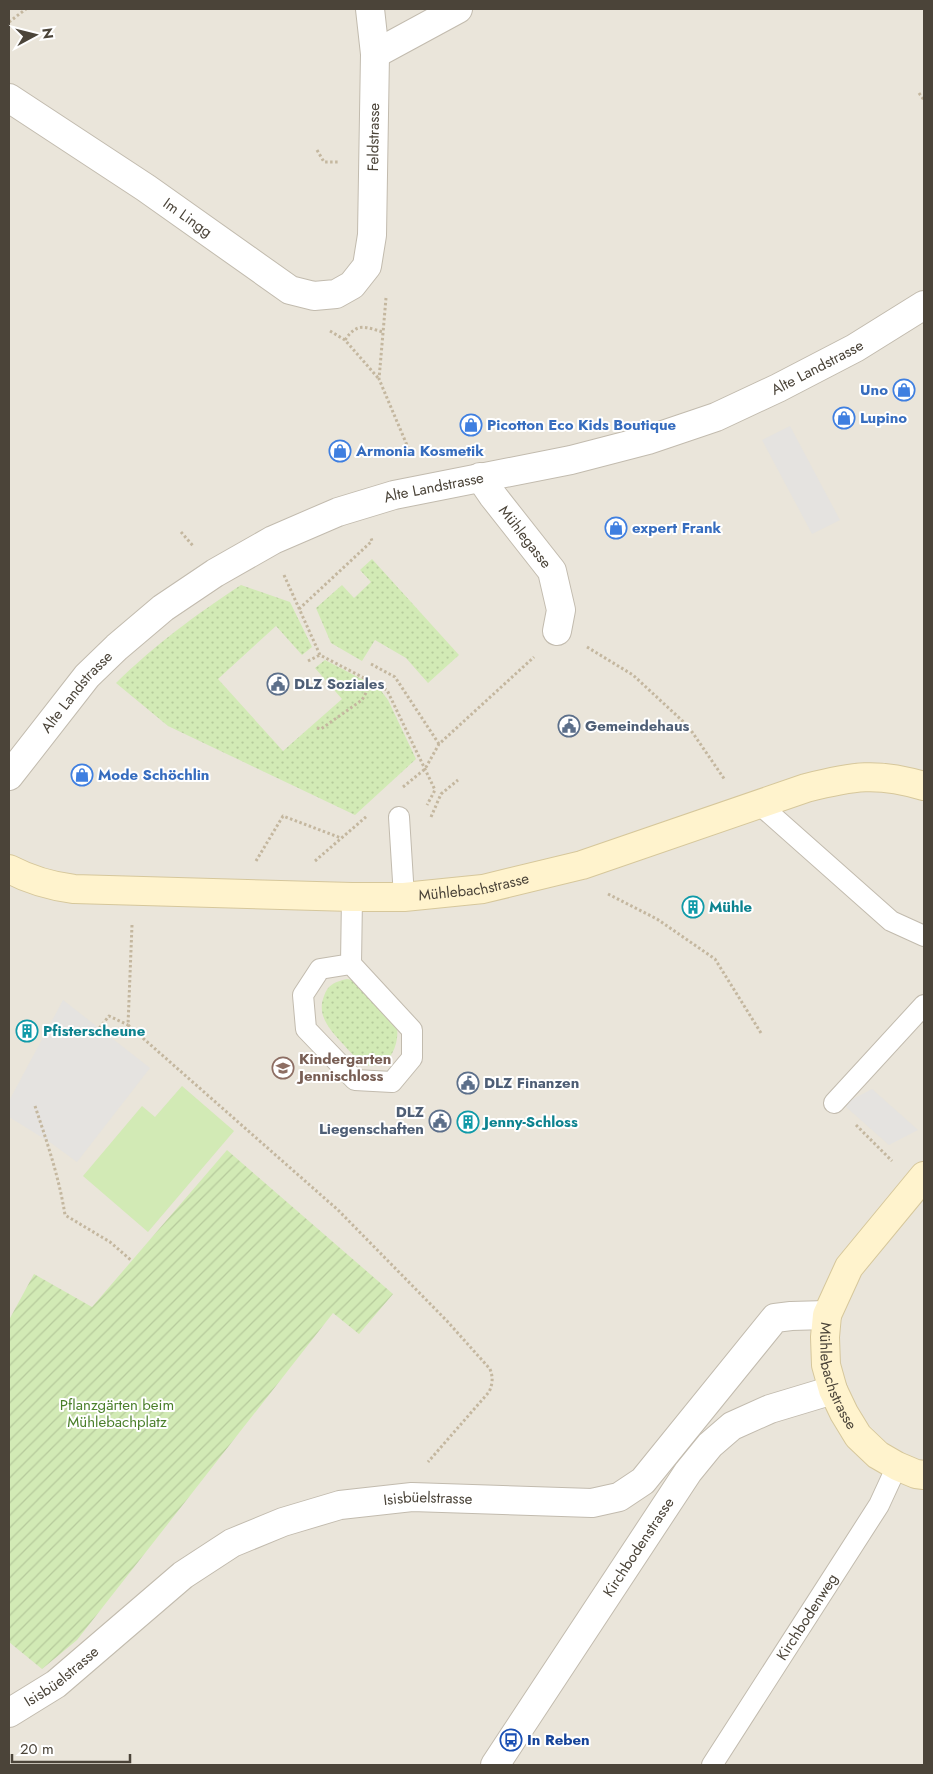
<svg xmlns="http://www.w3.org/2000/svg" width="933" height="1774" viewBox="0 0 933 1774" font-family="Jost,sans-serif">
<defs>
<pattern id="grass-dots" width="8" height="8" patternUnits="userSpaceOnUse" patternTransform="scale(1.25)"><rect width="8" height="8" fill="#d2eab5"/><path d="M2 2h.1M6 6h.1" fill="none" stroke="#b6ca9c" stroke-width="1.8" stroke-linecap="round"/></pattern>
<pattern id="garden-furrows" width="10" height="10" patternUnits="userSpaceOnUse" patternTransform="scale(1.25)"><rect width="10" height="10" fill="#d2eab5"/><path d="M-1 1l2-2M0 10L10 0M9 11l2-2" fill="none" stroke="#b6ca9c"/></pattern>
</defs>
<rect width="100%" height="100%" fill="#f6f3ec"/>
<rect fill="#eae5da" x="9" y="9" width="915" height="1756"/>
<g fill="url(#grass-dots)">
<path d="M 372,559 L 459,655 L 428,683 L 406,658 L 375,640 L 362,661 L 331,643 L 316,608 L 342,585 L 354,598 L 371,582 L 360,570 Z"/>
<path d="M 241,585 L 290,602 L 312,647 L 302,655 L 276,626 L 218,679 L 283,751 L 342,699 L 315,668 L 325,660 L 379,688 L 388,700 L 416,759 L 355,815 L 168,726 L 116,683 C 156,644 194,616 241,585 Z"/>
<path d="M 347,979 C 350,980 355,980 358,982 C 362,985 389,1012 393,1017 C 403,1030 395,1062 378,1065 C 374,1066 371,1067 367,1065 C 358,1061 350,1052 344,1045 C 331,1031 316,1016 324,996 C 328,984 335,982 347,979 Z"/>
</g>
<path fill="#d2eab5" d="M 182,1086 L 234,1131 L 148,1232 L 83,1176 L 142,1106 L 155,1117 Z"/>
<path fill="url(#garden-furrows)" d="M 227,1150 L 393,1294 L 359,1334 L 333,1313 L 77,1640 L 42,1669 L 9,1642 L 9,1320 L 34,1274 L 92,1307 Z"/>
<g fill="#e5e3e0">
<path d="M 790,426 L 840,520 L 812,534 L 762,440 Z"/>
<path d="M 63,1000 L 150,1068 L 77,1162 L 51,1143 L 9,1117 L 9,1101 Z"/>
<path d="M 872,1089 L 918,1130 L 889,1145 L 845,1106 L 849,1101 Z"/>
</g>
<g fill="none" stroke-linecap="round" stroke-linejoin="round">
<g stroke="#c2bbae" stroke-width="22">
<g id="service">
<path d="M 759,804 L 891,921 L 924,936"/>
<path d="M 399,817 L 404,897"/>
<path d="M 351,964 L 320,969 L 303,995 L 306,1029 L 355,1080 L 392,1082 L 412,1058 L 412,1030 L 351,964 L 352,897"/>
<path d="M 834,1103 L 924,1005"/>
<path id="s1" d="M 712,1765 L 879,1505 L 897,1466"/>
</g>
</g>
<g stroke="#c2bbae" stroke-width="30">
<g id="minor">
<path d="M 375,54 L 458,9"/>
<path id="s2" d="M 9,98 L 146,188 L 290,290 L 314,296 L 336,294 L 352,285 L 367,266 L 372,235 L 375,54 L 370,9"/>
<path id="s3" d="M 480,477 L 493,496 L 552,571 L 561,610 L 557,631"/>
<path id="s4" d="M 9,1713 L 56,1684 L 183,1575 L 232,1543 L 283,1522 L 340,1505 L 412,1497 L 592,1503 L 619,1497 L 643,1481 L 775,1318 L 791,1316 L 827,1315"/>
</g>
</g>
<g stroke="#c2bbae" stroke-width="30">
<g id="tertiary">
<path id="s5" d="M 9,776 L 87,676 L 117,647 L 163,608 L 215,573 L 273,540 L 338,512 L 394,495 L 571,460 L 648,440 L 716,417 L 778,388 L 855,348 L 924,305"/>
<path id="s6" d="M 495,1765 L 688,1472 L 710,1445 L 732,1426 L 770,1409 L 833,1390"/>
</g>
</g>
<g stroke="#d6c79b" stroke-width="30">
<g id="secondary">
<path id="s7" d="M 9,869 C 30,880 50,886 74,889 L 352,897 L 404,897 L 483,889 L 582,865 L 806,788 C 853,776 877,772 924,786"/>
<path id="s8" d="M 924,1176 L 849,1267 L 827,1315 L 825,1337 L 826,1365 L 833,1390 L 844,1413 L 858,1436 L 878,1455 L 897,1466 L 916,1474 L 924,1475"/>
</g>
</g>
<g stroke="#c4b79f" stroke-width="3" stroke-dasharray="2.5 2.5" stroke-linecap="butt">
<path d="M 9,22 L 26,9"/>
<path d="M 919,93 L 924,100"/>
<path d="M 317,150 L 324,162 L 340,162"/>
<path d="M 386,298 L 379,379 L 412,457"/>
<path d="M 330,331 L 345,340 L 379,379"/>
<path d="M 345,340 C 357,322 365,327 383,332"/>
<path d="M 181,532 L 194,547"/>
<path d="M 284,575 L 320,655 L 387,690 L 435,790 L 427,805"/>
<path d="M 299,609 L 372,541 L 371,538"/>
<path d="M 587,647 L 633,675 L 688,726 L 725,780"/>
<path d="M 308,661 L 320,655"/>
<path d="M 371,664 L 395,677 L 439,744"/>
<path d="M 317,728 L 321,729 L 362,700 L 372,682"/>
<path d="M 403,787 L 425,769 L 439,744 L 534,657"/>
<path d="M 431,817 L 441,794 L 458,780"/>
<path d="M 256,861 L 283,816 L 341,838"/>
<path d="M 315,861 L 367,816"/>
<path d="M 608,894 L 657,919 L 715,959 L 761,1033"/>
<path d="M 132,925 L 128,1025 L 338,1210 L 447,1321 L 490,1369 C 493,1377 493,1383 489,1392 L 428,1462"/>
<path d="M 93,1036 L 109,1016 L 128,1025"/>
<path d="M 35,1106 C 47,1142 59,1177 65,1215 L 110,1242 L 132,1261"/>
<path d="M 856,1125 L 892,1161"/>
</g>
<use href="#service" stroke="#fff" stroke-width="20"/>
<use href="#minor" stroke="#fff" stroke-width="28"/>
<use href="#tertiary" stroke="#fff" stroke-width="28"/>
<use href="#secondary" stroke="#fff3cd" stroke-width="28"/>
</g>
<defs>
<g id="shop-ring" transform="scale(1.125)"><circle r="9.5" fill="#fff" stroke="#3f7fe0" stroke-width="1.5"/><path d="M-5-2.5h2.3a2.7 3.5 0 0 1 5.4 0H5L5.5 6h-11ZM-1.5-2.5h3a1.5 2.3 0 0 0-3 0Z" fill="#3f7fe0"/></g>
<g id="civic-ring" transform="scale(1.125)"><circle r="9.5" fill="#fff" stroke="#5c6f8a" stroke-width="1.5"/><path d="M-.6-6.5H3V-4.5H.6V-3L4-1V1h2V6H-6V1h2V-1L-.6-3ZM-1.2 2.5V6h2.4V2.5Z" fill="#5c6f8a"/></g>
<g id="building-ring" transform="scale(1.125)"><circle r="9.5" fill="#fff" stroke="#0f9aa8" stroke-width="1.5"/><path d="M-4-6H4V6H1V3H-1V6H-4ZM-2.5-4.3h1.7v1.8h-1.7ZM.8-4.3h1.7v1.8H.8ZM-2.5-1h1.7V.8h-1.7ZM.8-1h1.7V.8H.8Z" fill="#0f9aa8"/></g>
<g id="school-ring" transform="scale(1.125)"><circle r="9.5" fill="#fff" stroke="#8d6e63" stroke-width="1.5"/><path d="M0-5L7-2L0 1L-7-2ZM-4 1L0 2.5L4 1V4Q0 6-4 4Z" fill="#8d6e63"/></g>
<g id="bus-ring" transform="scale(1.125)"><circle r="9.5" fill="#fff" stroke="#1a4fb4" stroke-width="1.5"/><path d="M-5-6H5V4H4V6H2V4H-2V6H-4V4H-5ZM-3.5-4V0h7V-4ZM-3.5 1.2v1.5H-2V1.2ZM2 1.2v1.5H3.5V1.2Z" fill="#1a4fb4"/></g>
</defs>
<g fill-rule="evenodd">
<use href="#shop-ring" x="904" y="390"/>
<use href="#shop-ring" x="844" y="418"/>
<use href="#shop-ring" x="471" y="425"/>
<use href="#shop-ring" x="340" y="451"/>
<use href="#shop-ring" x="616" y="528"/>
<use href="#civic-ring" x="278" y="684"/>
<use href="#civic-ring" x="569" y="726"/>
<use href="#shop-ring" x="82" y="775"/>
<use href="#building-ring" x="693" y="907"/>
<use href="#building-ring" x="27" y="1031"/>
<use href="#school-ring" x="283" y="1068"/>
<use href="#civic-ring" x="468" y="1083"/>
<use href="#civic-ring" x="440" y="1121"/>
<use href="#building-ring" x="468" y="1122"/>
<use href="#bus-ring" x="511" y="1740"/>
</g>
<g text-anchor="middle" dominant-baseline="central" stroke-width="4" stroke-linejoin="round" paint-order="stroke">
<g font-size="15" fill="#4b4439" stroke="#fff">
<text stroke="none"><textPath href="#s2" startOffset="559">Feldstrasse</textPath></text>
<text stroke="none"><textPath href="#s2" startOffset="215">Im Lingg</textPath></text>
<text stroke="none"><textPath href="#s5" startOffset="932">Alte Landstrasse</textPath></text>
<text stroke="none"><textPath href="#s5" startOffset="528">Alte Landstrasse</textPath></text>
<text stroke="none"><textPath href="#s3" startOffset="75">Mühlegasse</textPath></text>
<text stroke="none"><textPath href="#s5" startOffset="108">Alte Landstrasse</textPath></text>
<text stroke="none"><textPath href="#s7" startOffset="469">Mühlebachstrasse</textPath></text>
<text stroke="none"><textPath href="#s8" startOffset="234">Mühlebachstrasse</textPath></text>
<text stroke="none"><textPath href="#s4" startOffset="484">Isisbüelstrasse</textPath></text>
<text stroke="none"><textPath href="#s6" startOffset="261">Kirchbodenstrasse</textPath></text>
<text stroke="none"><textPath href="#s1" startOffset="176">Kirchbodenweg</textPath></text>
<text stroke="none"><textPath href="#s4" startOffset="64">Isisbüelstrasse</textPath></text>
</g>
<g font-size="15" font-weight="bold" fill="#366cbe" stroke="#fff" text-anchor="start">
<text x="888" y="390" text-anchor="end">Uno</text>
<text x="860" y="418">Lupino</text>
<text x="487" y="425">Picotton Eco Kids Boutique</text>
<text x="356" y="451">Armonia Kosmetik</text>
<text x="632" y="528">expert Frank</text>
<text x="98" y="775">Mode Schöchlin</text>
</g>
<g font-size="15" font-weight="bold" fill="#4e5e75" stroke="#fff" text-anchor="start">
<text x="294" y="684">DLZ Soziales</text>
<text x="585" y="726">Gemeindehaus</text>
<text x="484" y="1083">DLZ Finanzen</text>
<text x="424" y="1112" text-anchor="end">DLZ<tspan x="424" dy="17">Liegenschaften</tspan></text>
</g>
<g font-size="15" font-weight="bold" fill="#0d838f" stroke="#fff" text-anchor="start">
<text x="709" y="907">Mühle</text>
<text x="43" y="1031">Pfisterscheune</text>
<text x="484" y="1122">Jenny-Schloss</text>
</g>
<g font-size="15" font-weight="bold" fill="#785e54" stroke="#fff" text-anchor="start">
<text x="299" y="1059">Kindergarten<tspan x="299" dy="17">Jennischloss</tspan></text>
</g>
<g font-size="15" fill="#4a7f2a" stroke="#fff">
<text x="117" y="1405">Pflanzgärten beim<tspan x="117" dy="17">Mühlebachplatz</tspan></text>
</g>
<g font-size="15" font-weight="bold" fill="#164399" stroke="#fff" text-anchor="start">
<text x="527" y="1740">In Reben</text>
</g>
</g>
<rect width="933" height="1774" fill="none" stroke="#4b4439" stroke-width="20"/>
<g transform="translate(35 35) rotate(83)" stroke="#ffffff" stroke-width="4" paint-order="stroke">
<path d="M0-4L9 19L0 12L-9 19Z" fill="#4b4439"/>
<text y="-8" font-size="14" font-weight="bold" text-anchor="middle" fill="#4b4439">N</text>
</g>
<path d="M12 1754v8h118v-8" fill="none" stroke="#4b4439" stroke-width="2.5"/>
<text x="20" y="1754" font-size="15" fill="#4b4439" stroke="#ffffff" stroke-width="4" paint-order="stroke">20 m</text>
</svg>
